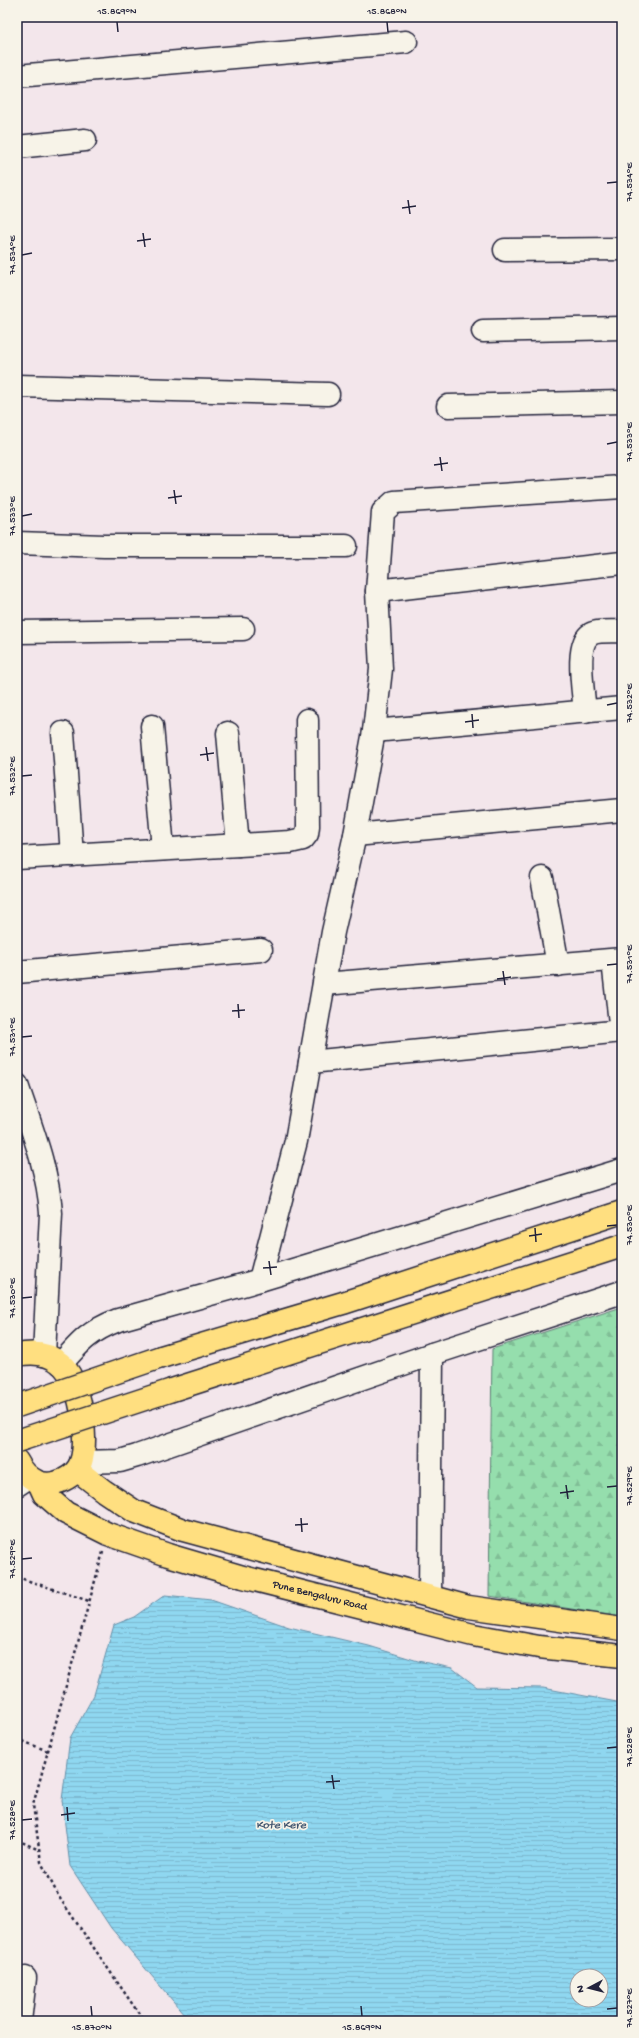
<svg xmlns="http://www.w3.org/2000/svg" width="639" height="2038" viewBox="0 0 639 2038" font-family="'Gochi Hand',sans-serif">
<defs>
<pattern id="forest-firs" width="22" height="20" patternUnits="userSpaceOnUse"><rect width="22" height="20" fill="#95dead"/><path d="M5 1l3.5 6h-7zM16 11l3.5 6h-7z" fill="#80be96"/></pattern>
<pattern id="water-rules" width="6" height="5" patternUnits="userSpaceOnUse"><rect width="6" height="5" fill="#8fd7f0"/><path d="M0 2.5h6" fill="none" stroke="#7bb8cf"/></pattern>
</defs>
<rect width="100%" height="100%" fill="#f3e6eb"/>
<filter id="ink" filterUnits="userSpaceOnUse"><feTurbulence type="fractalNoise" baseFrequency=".025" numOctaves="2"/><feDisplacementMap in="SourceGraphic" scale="8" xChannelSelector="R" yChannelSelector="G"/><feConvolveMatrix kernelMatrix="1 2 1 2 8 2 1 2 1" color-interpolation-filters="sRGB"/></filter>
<g filter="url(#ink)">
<path fill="url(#forest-firs)" stroke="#5c8074" d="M 622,1307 L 622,1617 L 489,1596 L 492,1349 Z"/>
<path fill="url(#water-rules)" stroke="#638fa8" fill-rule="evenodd" d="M 165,1595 L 211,1600 L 289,1627 L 369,1646 L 418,1661 L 452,1668 L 477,1687 L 543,1688 L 622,1703 L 622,2021 L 190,2021 L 111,1928 L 70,1866 L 62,1800 L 70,1738 L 94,1695 L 114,1625 L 134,1617 ZM 577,1976 L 601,1976 L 601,2000 L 577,2000 Z"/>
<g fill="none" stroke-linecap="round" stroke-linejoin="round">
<g stroke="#22223b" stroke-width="25">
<g id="minor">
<path d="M 17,76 L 406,42"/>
<path d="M 17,147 L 85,140"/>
<path d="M 505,250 L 622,249"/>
<path d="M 483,331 L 622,328"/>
<path d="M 17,386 L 328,394"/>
<path d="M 448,406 L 622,402"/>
<path d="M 17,543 L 104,546 L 346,546"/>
<path d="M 377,591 L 622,563"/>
<path d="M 17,632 L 243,629"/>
<path d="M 585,712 C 584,695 574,644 591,634 C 598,630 613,632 622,631"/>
<path d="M 152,726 L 163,849"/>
<path d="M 374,731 L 622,708"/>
<path d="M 63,733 L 72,855"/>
<path d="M 228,733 L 238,845"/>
<path d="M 355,835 L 622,810"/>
<path d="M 17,858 L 290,842 L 303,839 L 307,834 L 308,826 L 307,720"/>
<path d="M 542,878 L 558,965"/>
<path d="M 613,961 L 621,1032"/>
<path d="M 17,972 L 261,950"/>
<path d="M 324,984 L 622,959"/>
<path d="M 310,1062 L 622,1031"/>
<path d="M 17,1085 C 31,1127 48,1169 51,1213 L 44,1355"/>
<path d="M 260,1280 L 296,1141 L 333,932 L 355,835 L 374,731 L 381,669 L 377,591 L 383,512 L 394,502 L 622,487"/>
<path d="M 61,1364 C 81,1341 90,1331 118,1320 L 260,1280 L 622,1170"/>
<path d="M 81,1462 L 120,1461 L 137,1456 L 432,1354 L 622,1292"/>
<path d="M 17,1485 L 29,1477"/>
<path d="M 430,1596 L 432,1354"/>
<path d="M 20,2021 L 25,1978"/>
</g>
</g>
<g stroke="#22223b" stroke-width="25">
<g id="major">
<path d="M 17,1355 C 32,1352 48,1353 60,1363 C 81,1380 89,1438 81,1462 C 76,1477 54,1488 38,1482 C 29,1478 21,1469 17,1461"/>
<path d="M 77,1470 L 104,1491 L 134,1511 L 183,1530 L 469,1607 L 622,1629"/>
<path id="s1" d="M 39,1483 L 44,1494 L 66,1513 L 108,1534 L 168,1555 L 243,1577 L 473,1635 L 539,1647 L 622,1656"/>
</g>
</g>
<g stroke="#22223b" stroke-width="25">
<g id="highway">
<path d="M 161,1357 L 343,1303 L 622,1212"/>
<path d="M 172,1390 L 622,1246"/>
</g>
</g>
<g stroke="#22223b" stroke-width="2.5" stroke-dasharray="3 3" stroke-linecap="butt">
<path d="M 103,1552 L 33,1805 L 41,1862 L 59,1897 L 144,2021"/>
<path d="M 17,1577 L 89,1601"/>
<path d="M 17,1739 L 48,1751"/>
<path d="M 17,1840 L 39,1850"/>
</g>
<use href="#minor" stroke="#f7f3e8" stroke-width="22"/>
<use href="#major" stroke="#ffdf80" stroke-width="22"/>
<use href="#highway" stroke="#ffdf80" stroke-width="22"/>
<g stroke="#22223b" stroke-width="25" stroke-linecap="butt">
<g id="highway-bridge">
<path d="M 17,1406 L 161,1357"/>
<path d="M 17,1441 L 172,1390"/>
</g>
</g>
<use href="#highway-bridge" stroke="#ffdf80" stroke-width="22"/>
</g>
</g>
<path fill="none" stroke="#22223b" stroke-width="1.5" d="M 117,22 L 118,32M 387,22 L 388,32M 607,183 L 617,182M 408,200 L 410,214M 402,208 L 416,206M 143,233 L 145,247M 137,241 L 151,239M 22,255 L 32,253M 607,444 L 617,442M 440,457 L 442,471M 434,465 L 448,463M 174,490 L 176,504M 168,498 L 182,496M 22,516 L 32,514M 607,705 L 617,703M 472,714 L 473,728M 465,722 L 479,720M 206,747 L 208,761M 200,755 L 214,753M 22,776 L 32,775M 607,965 L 617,964M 503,971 L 505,985M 497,979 L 511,977M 238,1004 L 239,1018M 232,1011 L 245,1010M 22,1037 L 32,1036M 607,1226 L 617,1225M 535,1228 L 536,1242M 529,1236 L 542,1234M 269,1261 L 271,1275M 263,1268 L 277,1267M 22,1298 L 32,1297M 566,1485 L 568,1499M 607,1487 L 617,1486M 560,1493 L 574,1491M 301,1518 L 302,1532M 295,1525 L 308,1524M 22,1559 L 32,1558M 607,1748 L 617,1747M 332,1775 L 334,1789M 326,1782 L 340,1781M 67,1807 L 68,1821M 61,1815 L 75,1813M 22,1820 L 32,1819M 91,2006 L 92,2016M 361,2006 L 362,2016M 607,2009 L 617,2008"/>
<g text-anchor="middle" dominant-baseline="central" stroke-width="3.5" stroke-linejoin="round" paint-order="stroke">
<g font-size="11" fill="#22223b" stroke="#f7f3e8">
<text stroke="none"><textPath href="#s1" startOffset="309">Pune Bengaluru Road</textPath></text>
</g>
<g font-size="12" font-style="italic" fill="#435871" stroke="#f7f3e8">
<text x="281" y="1826">Kote Kere</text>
</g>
</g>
<rect width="639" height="2038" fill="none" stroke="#f7f3e8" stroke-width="44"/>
<g transform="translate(589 1988) rotate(263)"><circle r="19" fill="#f7f3e8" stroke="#a29fa3"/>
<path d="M0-3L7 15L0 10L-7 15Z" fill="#22223b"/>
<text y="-6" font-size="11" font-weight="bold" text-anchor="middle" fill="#22223b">N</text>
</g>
<rect x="22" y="22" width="595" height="1994" fill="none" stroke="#22223b" stroke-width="1.5"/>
<g font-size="10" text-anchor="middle" fill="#22223b">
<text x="117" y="14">15.869°N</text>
<text x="387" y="14">15.868°N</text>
<text transform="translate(628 182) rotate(-90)" y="4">74.534°E</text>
<text transform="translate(11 255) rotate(-90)" y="4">74.534°E</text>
<text transform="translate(628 442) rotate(-90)" y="4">74.533°E</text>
<text transform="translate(11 516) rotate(-90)" y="4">74.533°E</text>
<text transform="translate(628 703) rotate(-90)" y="4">74.532°E</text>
<text transform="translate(11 776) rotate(-90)" y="4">74.532°E</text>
<text transform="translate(628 964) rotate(-90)" y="4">74.531°E</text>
<text transform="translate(11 1037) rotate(-90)" y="4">74.531°E</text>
<text transform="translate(628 1225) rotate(-90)" y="4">74.530°E</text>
<text transform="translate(11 1298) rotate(-90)" y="4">74.530°E</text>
<text transform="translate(628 1486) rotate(-90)" y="4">74.529°E</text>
<text transform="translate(11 1559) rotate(-90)" y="4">74.529°E</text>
<text transform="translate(628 1747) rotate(-90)" y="4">74.528°E</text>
<text transform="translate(11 1820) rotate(-90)" y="4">74.528°E</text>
<text transform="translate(628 2008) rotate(-90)" y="4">74.527°E</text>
<text x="92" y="2030">15.870°N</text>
<text x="362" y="2030">15.869°N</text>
</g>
</svg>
